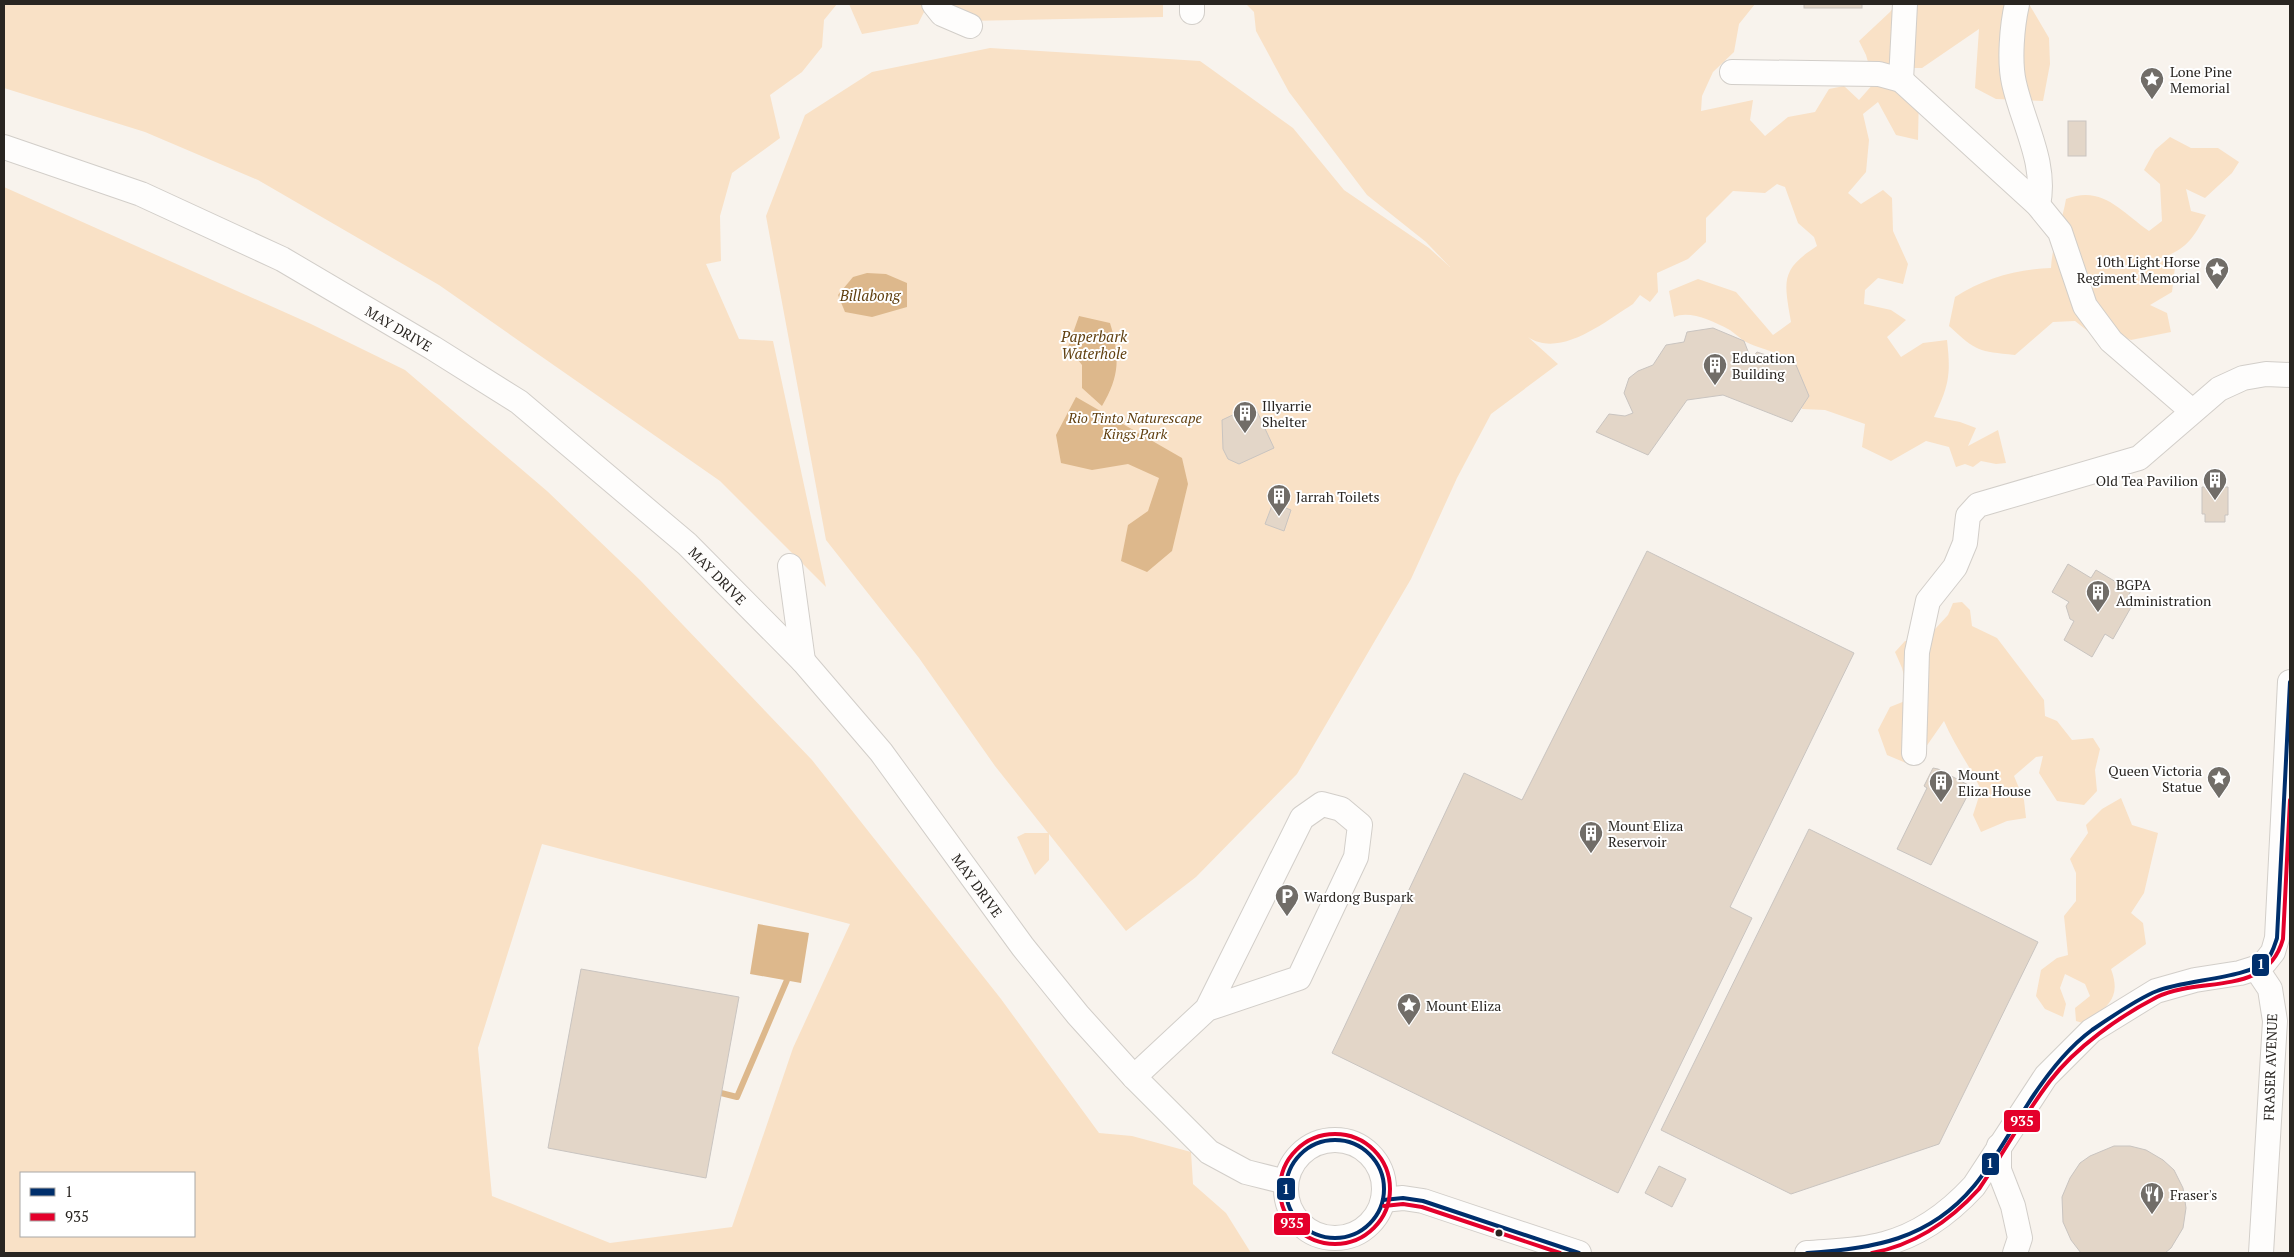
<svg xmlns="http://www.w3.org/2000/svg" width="2294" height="1257" viewBox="0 0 2294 1257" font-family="'PT Serif',serif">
<rect width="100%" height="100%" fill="#f8f3ed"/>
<g fill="#f9e1c6" fill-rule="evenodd">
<path d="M 4,4 L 837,4 L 824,20 L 822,47 L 802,72 L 770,95 L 780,138 L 732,173 L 720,216 L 721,261 L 706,264 L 739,339 L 773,341 L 826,587 L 720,481 L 439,285 L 258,180 L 145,132 L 4,88 Z"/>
<path d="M 849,4 L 925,4 L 927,6 L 918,24 L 862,34 Z"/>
<path d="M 939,4 L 1163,4 L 1163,17 L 965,21 Z"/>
<path d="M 1246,4 L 1755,4 L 1739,24 L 1734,52 L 1713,72 L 1702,96 L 1701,111 L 1753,100 L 1750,120 L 1765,136 L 1788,117 L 1815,112 L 1829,89 L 1844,86 L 1859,100 L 1874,83 L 1866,55 L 1859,41 L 1890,12 L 1896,4 L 2029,4 L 2049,38 L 2050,64 L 2043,101 L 1996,99 L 1975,88 L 1979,29 L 1922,68 L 1902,68 L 1919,92 L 1918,140 L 1896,135 L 1878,102 L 1863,114 L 1869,140 L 1866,172 L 1848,193 L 1861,204 L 1883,190 L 1892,198 L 1893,231 L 1908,264 L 1903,284 L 1878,278 L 1865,290 L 1864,304 L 1891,310 L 1906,320 L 1887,337 L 1901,357 L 1923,343 L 1947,340 C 1951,375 1949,385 1934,417 L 1960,422 L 1976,428 L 1968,446 L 1998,430 L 2006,463 L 1996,464 L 1981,461 L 1973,467 L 1965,464 L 1956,467 L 1949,447 L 1926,441 L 1891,461 L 1862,447 L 1865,424 L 1825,410 L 1802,409 C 1803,392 1805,380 1794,366 C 1784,352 1761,350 1746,342 C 1740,339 1734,332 1728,329 C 1713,321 1689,310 1674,317 L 1669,291 L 1698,279 L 1736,292 L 1773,335 L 1791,322 C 1784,281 1780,270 1817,246 L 1814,237 L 1798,223 L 1785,187 L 1777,184 L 1765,193 L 1733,191 L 1706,218 L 1706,242 L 1688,259 L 1657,273 L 1658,292 L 1650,302 L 1640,295 L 1633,304 C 1606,321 1560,359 1528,337 L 1558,364 L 1491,414 L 1457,478 L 1411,579 L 1297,774 L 1196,877 L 1126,931 L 1049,834 L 1049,860 L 1035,875 L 1017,837 L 1025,833 L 1048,833 L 995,766 L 919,658 L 826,540 L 766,216 L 805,115 L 872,72 L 990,48 L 1200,61 L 1293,128 L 1344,190 L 1429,248 L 1450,267 L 1426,242 L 1367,195 L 1289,92 L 1256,31 L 1254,12 Z"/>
<path d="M 2170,137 L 2191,148 L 2218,148 L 2239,162 L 2232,173 L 2205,198 L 2186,189 L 2191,211 L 2206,215 C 2192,240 2186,250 2158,259 L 2175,267 L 2172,292 L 2150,305 L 2167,313 L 2171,332 L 2131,340 L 2118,334 L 2094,336 L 2075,321 L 2053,322 L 2015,355 C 1978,351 1977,352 1949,326 L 1955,297 C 1984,278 2017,269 2051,268 C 2052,244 2062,223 2066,199 C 2103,185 2121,212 2149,231 L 2162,221 L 2160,184 L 2144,170 L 2155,150 Z"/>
<path d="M 4,187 L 311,324 L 405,370 L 547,491 L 640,580 L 812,760 L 1001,999 L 1099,1133 L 1132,1136 L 1191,1152 L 1193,1184 L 1226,1213 L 1251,1253 L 4,1253 ZM 542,844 L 850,924 L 793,1048 L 732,1227 L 610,1243 L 492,1196 L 478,1048 ZM 21,1173 L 194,1173 L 194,1236 L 21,1236 Z"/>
<path d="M 1962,602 L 1970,610 L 1972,626 L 1997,638 L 2044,700 L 2045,716 L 2057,721 L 2072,740 L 2093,738 L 2100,749 L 2095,770 L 2097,791 L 2084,805 L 2057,801 L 2039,773 L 2043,756 L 2036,757 L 2014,776 L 2024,800 L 2026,818 L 2007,821 L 1981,832 L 1973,815 L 1981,790 C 1970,766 1954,745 1944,721 L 1921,754 L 1906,763 L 1887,755 L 1878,730 L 1890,707 L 1910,699 L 1902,668 L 1895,652 L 1905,641 L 1924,641 L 1948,615 L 1953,603 Z"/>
<path d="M 2121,798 L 2132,825 L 2158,833 L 2144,893 L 2131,913 L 2143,923 L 2146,944 L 2111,969 C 2122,999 2107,1006 2086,1024 L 2076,1021 L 2075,1008 L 2090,996 L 2085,984 L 2065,974 L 2060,988 L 2066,1004 L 2063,1017 L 2045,1009 L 2036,996 L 2041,970 L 2057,958 L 2068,955 L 2064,916 L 2076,901 L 2076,873 L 2070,859 L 2088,833 L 2086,825 L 2102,809 Z"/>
</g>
<g fill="#ddb88c">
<path d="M 867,273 L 886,274 L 907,283 L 907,307 L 872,317 L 845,312 L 838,295 L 853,277 Z"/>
<path d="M 1079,316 L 1110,323 C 1120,356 1120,376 1102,406 L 1082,388 L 1082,365 L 1068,347 Z"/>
<path d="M 1076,397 L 1182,458 L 1188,484 L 1172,551 L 1147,572 L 1121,561 L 1128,525 L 1148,511 L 1159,478 L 1128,464 L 1092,470 L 1061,463 L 1056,435 Z"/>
<path d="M 758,924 L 809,933 L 801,983 L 750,974 Z"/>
</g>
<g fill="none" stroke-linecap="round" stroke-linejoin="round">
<path stroke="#ddb88c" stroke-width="6" d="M 721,1093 L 737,1097 L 787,980"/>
</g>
<g fill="#e3d6c8" stroke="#c9c4c0">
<rect x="1804" y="4" width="58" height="4"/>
<rect x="2068" y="121" width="18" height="35"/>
<path d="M 1713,328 L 1744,341 L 1751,359 L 1757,352 L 1796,365 L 1809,396 L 1792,422 L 1723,395 L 1687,400 L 1648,455 L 1596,432 L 1609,414 L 1625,416 L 1633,413 L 1624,393 L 1629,378 L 1638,371 L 1653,365 L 1666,345 L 1684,342 L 1687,332 Z"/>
<path d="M 1254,405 L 1274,448 L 1239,464 L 1228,459 L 1223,449 L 1222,420 Z"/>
<path d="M 2206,479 L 2225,479 L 2225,487 L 2228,487 L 2228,515 L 2225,515 L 2225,522 L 2205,522 L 2205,514 L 2202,514 L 2202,487 L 2206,487 Z"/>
<path d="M 1273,503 L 1291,510 L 1284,531 L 1265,524 Z"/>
<path d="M 1647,551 L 1854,653 L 1730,907 L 1752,918 L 1618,1193 L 1332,1053 L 1464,773 L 1522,800 Z"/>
<path d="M 2068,564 L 2091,578 L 2096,570 L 2131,591 L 2127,598 L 2134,602 L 2113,639 L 2105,634 L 2092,657 L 2064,640 L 2074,621 L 2070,619 L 2066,606 L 2069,602 L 2052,592 Z"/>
<path d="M 1933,768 L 1938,769 L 1972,787 L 1931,865 L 1897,849 L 1927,788 L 1924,786 Z"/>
<path d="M 1809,829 L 2038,942 L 1939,1144 L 1791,1194 L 1661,1130 Z"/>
<path d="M 581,969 L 739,997 L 706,1178 L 548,1148 Z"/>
<path d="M 2114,1146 L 2130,1146 L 2146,1150 L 2163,1160 L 2174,1170 L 2183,1188 L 2186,1208 L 2183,1228 L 2171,1248 L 2165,1253 L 2081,1253 L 2071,1240 L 2063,1222 L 2062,1197 L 2070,1178 L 2080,1163 L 2090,1156 Z"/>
<path d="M 1659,1166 L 1686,1179 L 1672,1207 L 1645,1193 Z"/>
</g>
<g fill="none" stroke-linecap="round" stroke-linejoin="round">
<g stroke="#d2cec9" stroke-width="26">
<g id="minor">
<path d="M 934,4 L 942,14 L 970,26"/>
<path d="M 1192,4 L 1192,12"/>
<path d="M 2017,4 C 2012,26 2009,61 2014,83 C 2023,124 2047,163 2038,205"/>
<path d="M 1732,72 L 1879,74 L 1901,80 L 2038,205 L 2060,232 L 2085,306 L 2111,341 L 2192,411"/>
<path d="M 1901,80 L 1905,4"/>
<path id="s1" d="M 4,147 L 141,194 L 282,259 L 433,348 L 519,402 L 687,544 L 803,661 L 881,752 L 1023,947 L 1078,1015 L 1134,1077 L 1209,1152 L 1246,1172 L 1286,1182"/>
<path d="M 790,566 L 803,661"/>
<path d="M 1914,753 L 1917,652 L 1928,601 L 1955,567 L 1965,543 L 1968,516 L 1978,505 L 2139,458 L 2219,389 L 2243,378 L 2266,374 L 2290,375"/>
<path d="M 2256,968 L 2270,989 L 2275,1021 L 2261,1253"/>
<path d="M 1134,1077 L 1207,1009 L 1302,818 L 1322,804 L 1341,809 L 1360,825 L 1356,857 L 1299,978 L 1207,1009"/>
<circle cx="1335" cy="1189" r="49"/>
<path d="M 1999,1146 L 1999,1170 L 2013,1206 L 2020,1238 L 2015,1253"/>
<path d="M 1383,1200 L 1403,1198 L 1423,1201 L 1579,1253"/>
<path d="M 1807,1253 C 1833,1251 1860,1251 1884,1244 C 1919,1235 1950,1212 1974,1186 L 2046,1076 L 2091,1031 L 2156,991 L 2195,980 L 2240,973 L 2256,968 L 2265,962 L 2273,952 L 2277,938 L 2290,682"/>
</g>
</g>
<use href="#minor" stroke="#fefdfc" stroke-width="24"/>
<g stroke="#fff" stroke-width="8">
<g id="bus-1">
<circle cx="1335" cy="1189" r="49"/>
<path d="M 1383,1200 L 1403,1198 L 1423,1201 L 1579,1253"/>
<path d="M 1807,1253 C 1872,1249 1929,1240 1974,1186 C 1993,1163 2009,1133 2026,1107 C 2043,1080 2066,1049 2092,1030 C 2108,1019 2139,998 2157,991 C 2183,980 2249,978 2266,961 C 2272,955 2274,947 2277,938 L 2290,682"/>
</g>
</g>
<g stroke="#fff" stroke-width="8">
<g id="bus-2">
<circle cx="1335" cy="1189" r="55"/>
<path d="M 1384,1206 L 1403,1204 L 1422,1207 L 1560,1253"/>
<path d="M 1872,1253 C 1914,1245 1950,1221 1979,1189 C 2003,1154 2024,1115 2050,1081 C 2076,1047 2120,1016 2157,997 C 2201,976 2267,997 2283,939 L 2290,800"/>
</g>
</g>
<use href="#bus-1" stroke="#002f6c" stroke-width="4"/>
<use href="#bus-2" stroke="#e4002b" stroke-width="4"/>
</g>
<defs>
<g id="sight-pin" transform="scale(1.25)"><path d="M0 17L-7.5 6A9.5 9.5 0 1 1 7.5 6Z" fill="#716d68" stroke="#fff"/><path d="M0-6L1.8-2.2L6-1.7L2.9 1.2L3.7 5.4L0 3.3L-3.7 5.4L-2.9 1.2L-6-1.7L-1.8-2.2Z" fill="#fff"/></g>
<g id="building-pin" transform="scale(1.25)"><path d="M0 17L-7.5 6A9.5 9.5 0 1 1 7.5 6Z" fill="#716d68" stroke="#fff"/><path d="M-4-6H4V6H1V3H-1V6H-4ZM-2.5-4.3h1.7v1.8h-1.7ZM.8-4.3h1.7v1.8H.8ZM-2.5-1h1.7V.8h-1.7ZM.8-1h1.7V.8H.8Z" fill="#fff"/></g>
<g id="parking-pin" transform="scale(1.25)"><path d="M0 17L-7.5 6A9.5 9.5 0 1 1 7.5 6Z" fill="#716d68" stroke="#fff"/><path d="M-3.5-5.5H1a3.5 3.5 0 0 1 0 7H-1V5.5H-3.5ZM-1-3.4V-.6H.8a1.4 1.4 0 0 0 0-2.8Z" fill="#fff"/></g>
<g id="restaurant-pin" transform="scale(1.25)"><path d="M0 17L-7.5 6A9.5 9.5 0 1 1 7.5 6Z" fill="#716d68" stroke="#fff"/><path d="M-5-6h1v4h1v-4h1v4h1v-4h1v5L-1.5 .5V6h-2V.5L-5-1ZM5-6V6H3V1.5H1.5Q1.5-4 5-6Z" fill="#fff"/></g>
</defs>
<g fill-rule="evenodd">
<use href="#sight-pin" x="2152" y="79"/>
<use href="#sight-pin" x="2217" y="269"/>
<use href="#building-pin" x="1715" y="365"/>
<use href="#building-pin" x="1245" y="413"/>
<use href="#building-pin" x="2215" y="480"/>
<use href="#building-pin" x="1279" y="496"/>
<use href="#building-pin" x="2098" y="592"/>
<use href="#sight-pin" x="2219" y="778"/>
<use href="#building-pin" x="1941" y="782"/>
<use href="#building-pin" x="1591" y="833"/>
<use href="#parking-pin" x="1287" y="896"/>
<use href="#sight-pin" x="1409" y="1005"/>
<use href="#restaurant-pin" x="2152" y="1194"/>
</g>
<circle fill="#292521" stroke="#fff" stroke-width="2" cx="1499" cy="1233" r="4.5"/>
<g text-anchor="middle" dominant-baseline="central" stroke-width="4" stroke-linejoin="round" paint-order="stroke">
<g font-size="14" fill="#292521" stroke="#fff" text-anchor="start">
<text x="2170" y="71">Lone Pine<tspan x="2170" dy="16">Memorial</tspan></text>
<text x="2200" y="261" text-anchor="end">10th Light Horse<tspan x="2200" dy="16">Regiment Memorial</tspan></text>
<text x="1732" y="357">Education<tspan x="1732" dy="16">Building</tspan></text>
<text x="1262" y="405">Illyarrie<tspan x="1262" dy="16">Shelter</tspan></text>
<text x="2198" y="480" text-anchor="end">Old Tea Pavilion</text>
<text x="1296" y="496">Jarrah Toilets</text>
<text x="2116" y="584">BGPA<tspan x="2116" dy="16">Administration</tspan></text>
<text x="2202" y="770" text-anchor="end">Queen Victoria<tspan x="2202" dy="16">Statue</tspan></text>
<text x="1958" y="774">Mount<tspan x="1958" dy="16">Eliza House</tspan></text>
<text x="1608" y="825">Mount Eliza<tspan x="1608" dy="16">Reservoir</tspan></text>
<text x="1304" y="896">Wardong Buspark</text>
<text x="1426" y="1005">Mount Eliza</text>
<text x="2170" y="1194">Fraser's</text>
</g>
<g font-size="14" fill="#292521" stroke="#fff">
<text stroke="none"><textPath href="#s1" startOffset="436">MAY DRIVE</textPath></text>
<text stroke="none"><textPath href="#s1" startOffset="841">MAY DRIVE</textPath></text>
<text stroke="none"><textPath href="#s1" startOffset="1246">MAY DRIVE</textPath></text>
<text transform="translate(2270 1067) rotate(-88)">FRASER AVENUE</text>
</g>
<g font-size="14" font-style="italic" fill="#613f0f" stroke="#fff">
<text x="1135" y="417">Rio Tinto Naturescape<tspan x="1135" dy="16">Kings Park</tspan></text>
</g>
<g font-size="15" font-style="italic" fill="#614010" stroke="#fff">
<text x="870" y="295">Billabong</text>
<text x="1094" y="336">Paperbark<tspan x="1094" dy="17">Waterhole</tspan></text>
</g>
</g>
<g stroke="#fff" stroke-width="2">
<rect x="2251" y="953" width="19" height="24" rx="5" fill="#002f6c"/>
<rect x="2003" y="1109" width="38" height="24" rx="5" fill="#e4002b"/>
<rect x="1981" y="1152" width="19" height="24" rx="5" fill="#002f6c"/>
<rect x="1276" y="1177" width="20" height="24" rx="5" fill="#002f6c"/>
<rect x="1273" y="1212" width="38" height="24" rx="5" fill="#e4002b"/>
</g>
<g font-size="14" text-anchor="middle" font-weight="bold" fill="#fff">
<text x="2261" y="969">1</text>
<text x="2022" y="1126">935</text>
<text x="1990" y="1168">1</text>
<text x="1286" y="1194">1</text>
<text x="1292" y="1228">935</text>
</g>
<rect width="2294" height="1257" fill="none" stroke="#292521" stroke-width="10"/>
<rect x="20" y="1172" width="175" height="65" fill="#ffffff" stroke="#a9a8a6"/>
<rect x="30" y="1188" width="25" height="8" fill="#002f6c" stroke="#a9a8a6"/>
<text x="65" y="1197" font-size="15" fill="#292521">1</text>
<rect x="30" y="1213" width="25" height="8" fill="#e4002b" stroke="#a9a8a6"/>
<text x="65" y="1222" font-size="15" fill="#292521">935</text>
</svg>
